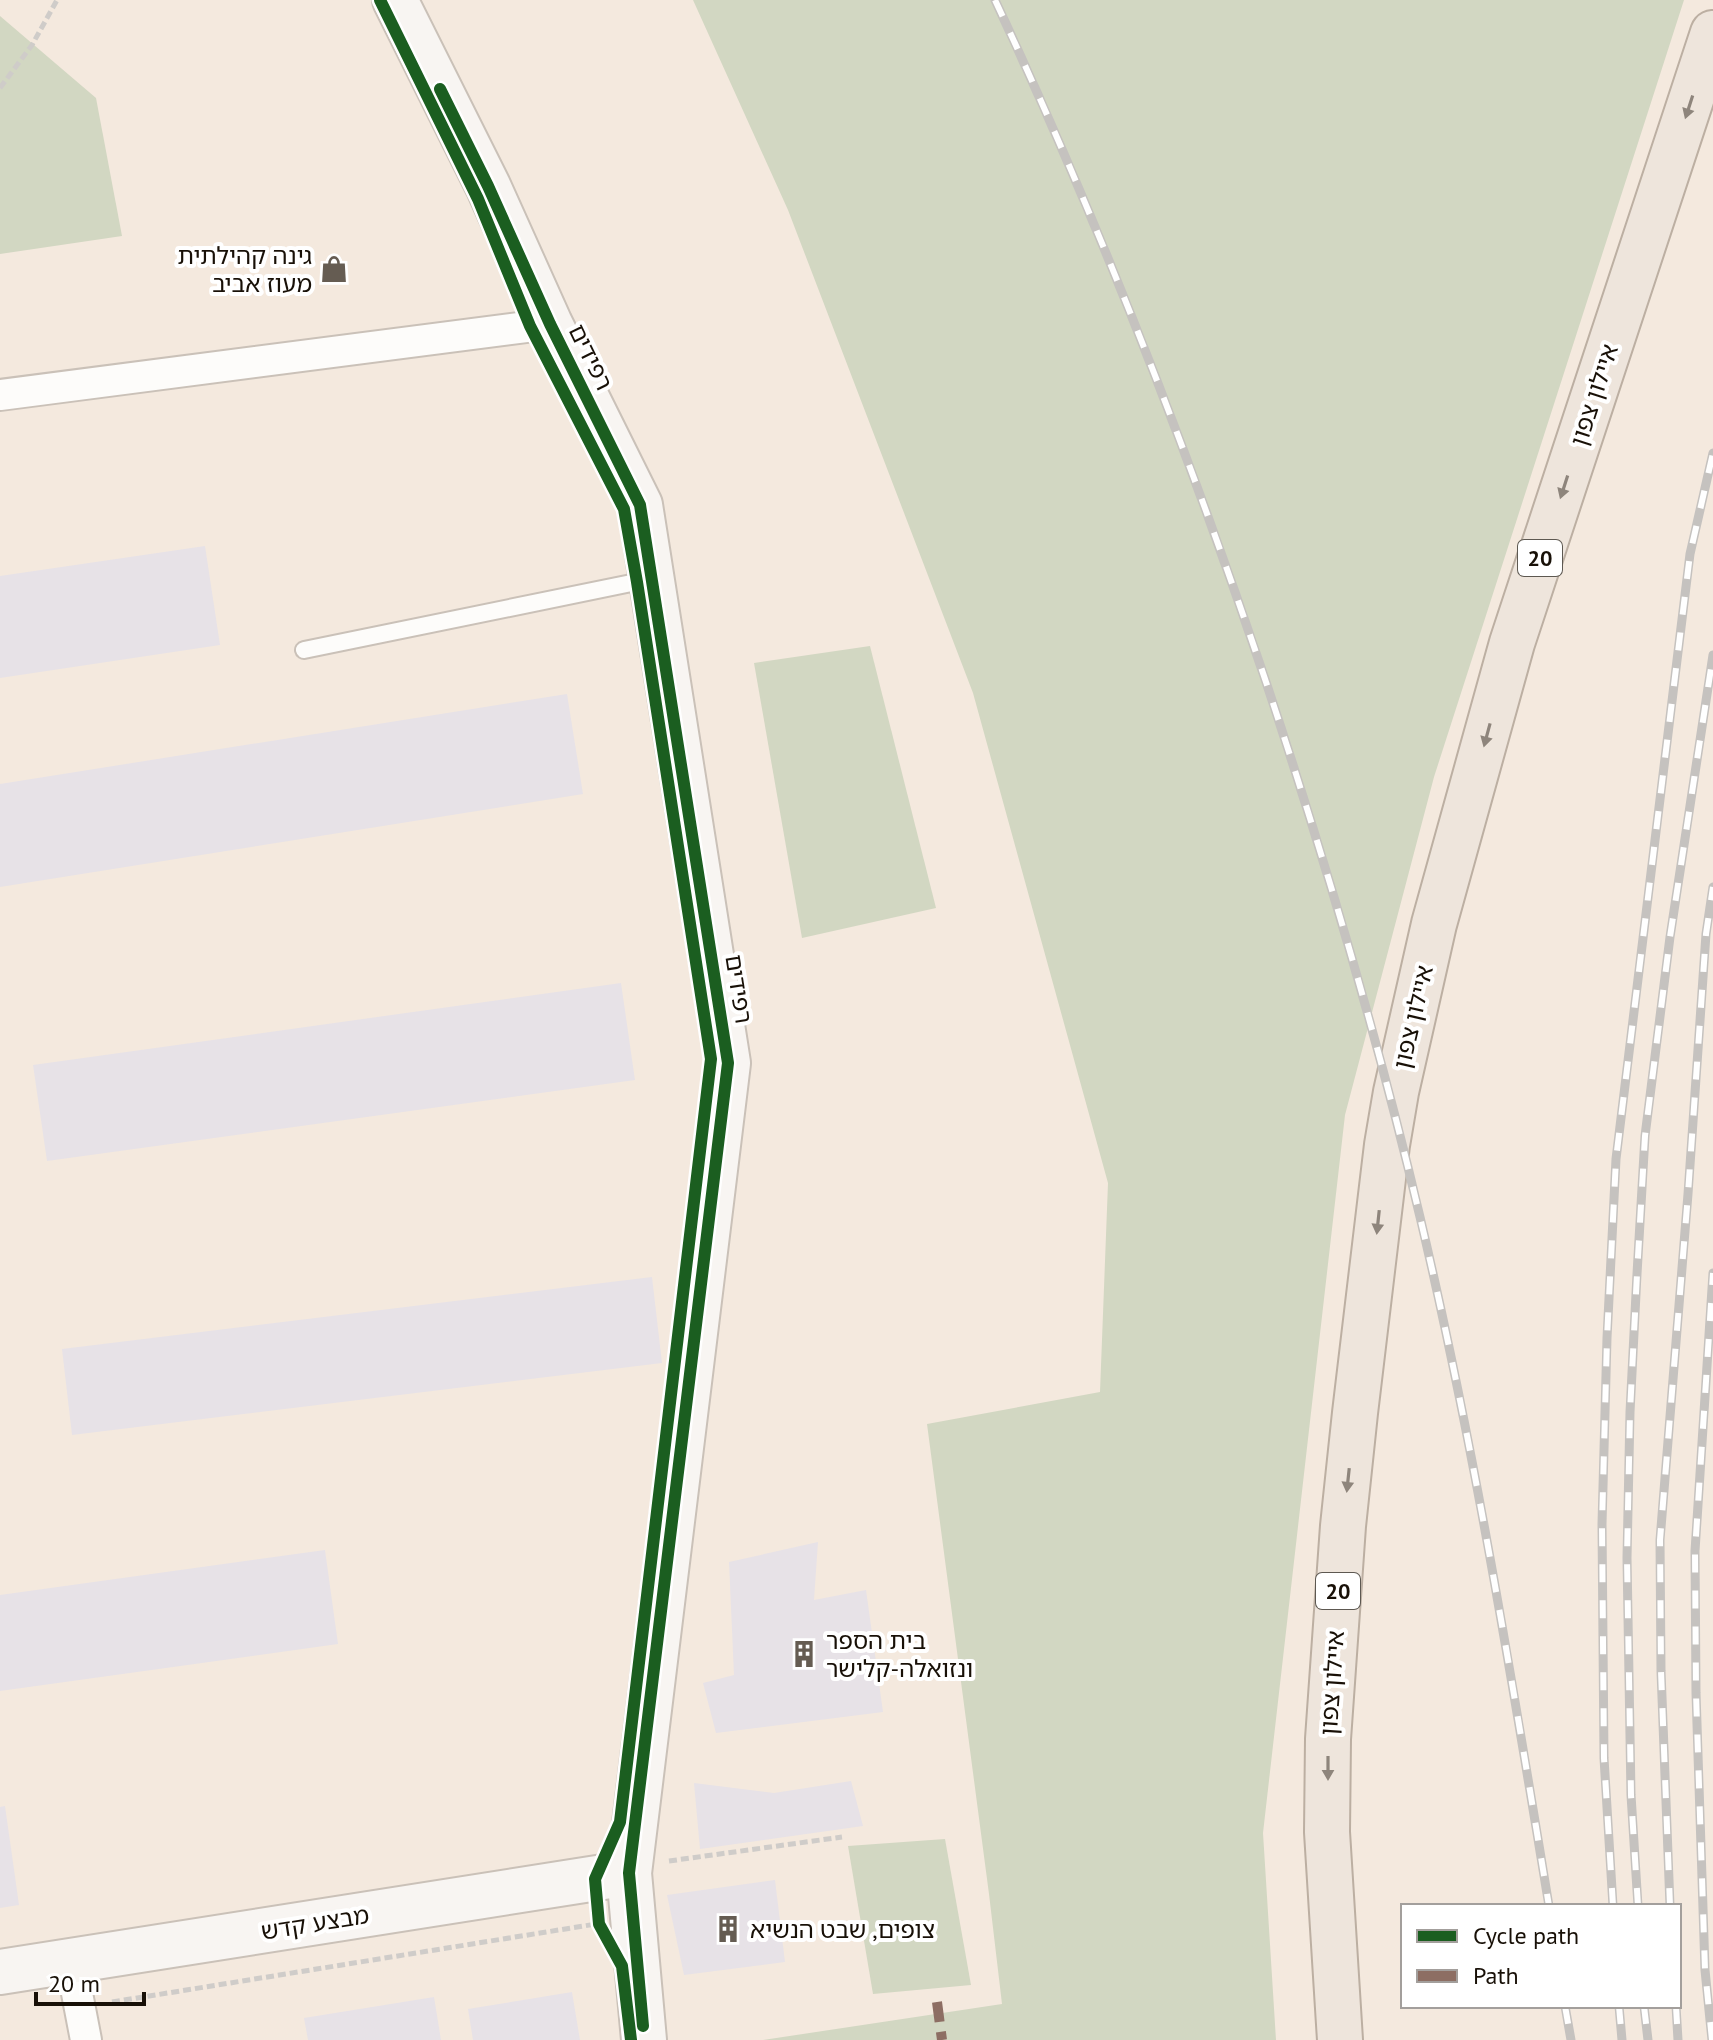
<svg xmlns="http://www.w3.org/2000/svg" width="1713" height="2040" viewBox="0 0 1713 2040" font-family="'PT Sans','Noto Sans Hebrew',sans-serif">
<rect width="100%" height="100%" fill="#f4e9de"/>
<g fill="#d2d7c2">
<path d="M 693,0 L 1684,0 L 1434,777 L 1345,1115 L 1263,1833 L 1276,2040 L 763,2040 L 1002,2004 L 989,1894 L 927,1424 L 1100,1392 L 1108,1183 L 973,693 L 788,210 Z"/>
<path d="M 0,16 L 96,98 L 122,236 L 0,254 Z"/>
<path d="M 870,646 L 936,908 L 802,938 L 754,663 Z"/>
<path d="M 945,1839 L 971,1985 L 873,1994 L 848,1846 Z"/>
</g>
<g fill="#e7e2e7">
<path d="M 205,546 L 220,645 L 0,678 L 0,576 Z"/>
<path d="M 567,694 L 583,794 L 0,887 L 0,784 Z"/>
<path d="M 621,983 L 635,1080 L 47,1161 L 33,1065 Z"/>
<path d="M 652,1277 L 662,1363 L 72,1435 L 62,1349 Z"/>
<path d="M 818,1542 L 814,1600 L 866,1590 L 883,1712 L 716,1733 L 703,1683 L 734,1675 L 729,1562 Z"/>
<path d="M 325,1550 L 338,1644 L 0,1691 L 0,1595 Z"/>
<path d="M 851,1781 L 863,1826 L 700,1849 L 694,1783 L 774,1793 Z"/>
<path d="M 5,1806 L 19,1905 L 0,1908 L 0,1807 Z"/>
<path d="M 775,1880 L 785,1962 L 684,1975 L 667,1895 Z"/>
<path d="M 572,1992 L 580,2040 L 473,2040 L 468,2009 Z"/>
<path d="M 434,1997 L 441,2040 L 308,2040 L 304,2018 Z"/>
</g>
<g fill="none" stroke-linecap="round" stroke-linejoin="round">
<g stroke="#cac1b8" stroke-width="20">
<path id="lane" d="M 304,650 L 651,579"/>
</g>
<g stroke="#cac1b8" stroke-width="34">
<g id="street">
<path d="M 0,395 L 550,324"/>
<path d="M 71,1962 L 86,2040"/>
</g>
</g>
<g stroke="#cac1b8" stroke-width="48">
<g id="secondary">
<path d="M 395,0 L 488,186 L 550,324 L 640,505 L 728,1063 L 629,1873 L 644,2040"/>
<path d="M 0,1972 L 629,1873"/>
</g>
</g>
<g stroke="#bcafa2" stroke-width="48">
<path id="highway" d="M 1340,2040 L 1327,1832 L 1328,1739 L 1343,1526 L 1355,1413 L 1387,1145 L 1396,1092 L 1434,924 L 1512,643 L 1713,33"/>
</g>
<g stroke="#cfccc9" stroke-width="5" stroke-dasharray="8 4" stroke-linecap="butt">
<path d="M 0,88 L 32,45 L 57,0"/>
<path d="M 669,1861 L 842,1837"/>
<path d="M 112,2002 L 596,1924"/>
</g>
<use href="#lane" stroke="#fdfcfa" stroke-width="16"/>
<use href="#street" stroke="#fdfcfa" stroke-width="30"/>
<use href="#secondary" stroke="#f8f5f2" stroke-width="44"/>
<use href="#highway" stroke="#eee5dc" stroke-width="44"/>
<g stroke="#c5c2bf" stroke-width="9">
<g id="rail">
<path d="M 995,0 C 1098,221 1187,448 1265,679 C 1324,856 1377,1035 1420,1217 C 1474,1445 1511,1675 1549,1906"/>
<path d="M 1613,1906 L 1604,1758 L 1602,1524 L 1607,1338 L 1616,1159 L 1690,554 L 1713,453"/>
<path d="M 1638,1906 L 1631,1795 L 1627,1558 L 1630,1412 L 1637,1274 L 1645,1136 L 1670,937 L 1713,655"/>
<path d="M 1670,1906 L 1661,1671 L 1660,1540 L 1688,1194 L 1706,934 L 1713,887"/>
<path d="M 1565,2006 L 1571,2040"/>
<path d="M 1619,2006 L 1622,2040"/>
<path d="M 1644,2006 L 1648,2040"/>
<path d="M 1676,2006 L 1678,2040"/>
<path d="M 1712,2040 L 1705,1970 L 1696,1693 L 1695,1551 L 1713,1273"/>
</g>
</g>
<use href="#rail" stroke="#fff" stroke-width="6" stroke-dasharray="18" stroke-linecap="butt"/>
<path stroke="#8d6e63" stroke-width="10" stroke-dasharray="20 10" stroke-linecap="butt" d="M 937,2002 L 942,2040"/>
<g stroke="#fff" stroke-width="17">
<g id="cycleway">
<path d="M 380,0 L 478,199 L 530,326 L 624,509 L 637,582 L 711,1059 L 620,1822 L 595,1879 L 599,1924 L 622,1966 L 631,2040"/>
<path d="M 440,89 L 488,186 L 550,324 L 640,505 L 728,1063 L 629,1873 L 643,2026"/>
</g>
</g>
<use href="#cycleway" stroke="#1b5e20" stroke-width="12"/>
</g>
<defs><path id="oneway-solid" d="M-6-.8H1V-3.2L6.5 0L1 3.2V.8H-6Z" transform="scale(2)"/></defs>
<g fill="#8e857c">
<use href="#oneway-solid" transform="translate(1689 107) rotate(108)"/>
<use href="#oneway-solid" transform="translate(1564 487) rotate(108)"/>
<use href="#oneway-solid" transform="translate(1487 735) rotate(105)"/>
<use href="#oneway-solid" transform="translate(1378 1222) rotate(96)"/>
<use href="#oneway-solid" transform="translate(1348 1480) rotate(96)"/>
<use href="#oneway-solid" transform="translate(1328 1768) rotate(90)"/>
</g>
<defs>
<g id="shop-bare" transform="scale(2.16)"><path d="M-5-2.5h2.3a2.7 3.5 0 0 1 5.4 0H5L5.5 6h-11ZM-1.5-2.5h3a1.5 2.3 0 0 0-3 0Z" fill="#655c52" stroke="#fff" stroke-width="2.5" paint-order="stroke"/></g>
<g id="building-bare" transform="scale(2.16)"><path d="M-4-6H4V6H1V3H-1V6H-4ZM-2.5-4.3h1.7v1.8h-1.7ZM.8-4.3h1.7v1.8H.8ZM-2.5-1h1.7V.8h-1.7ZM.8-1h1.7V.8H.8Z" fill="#655c52" stroke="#fff" stroke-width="2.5" paint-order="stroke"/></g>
</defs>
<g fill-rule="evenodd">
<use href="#shop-bare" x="334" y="269"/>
<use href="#building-bare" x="804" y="1654"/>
<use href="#building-bare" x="728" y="1929"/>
</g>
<g text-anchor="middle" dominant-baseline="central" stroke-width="8" stroke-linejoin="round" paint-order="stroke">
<g fill="#fff" stroke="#5d5851" stroke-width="2">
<rect x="1518" y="540" width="44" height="36" rx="6"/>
<rect x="1316" y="1573" width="44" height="36" rx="6"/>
</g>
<g font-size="22" font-weight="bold" fill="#181007">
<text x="1540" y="558">20</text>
<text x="1338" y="1591">20</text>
</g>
<g font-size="24" fill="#181007" stroke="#fff" text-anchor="start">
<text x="312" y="255" text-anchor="end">גינה קהילתית<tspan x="312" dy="28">מעוז אביב</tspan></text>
<text x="826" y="1640">בית הספר<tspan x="826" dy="28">ונזואלה-קלישר</tspan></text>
<text x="750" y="1929">צופים, שבט הנשיא</text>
</g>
<g font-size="24" fill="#181007" stroke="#fff">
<text transform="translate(591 357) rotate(64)">רפידים</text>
<text transform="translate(1594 395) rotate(-72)">איילון צפון</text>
<text transform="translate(739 989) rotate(81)">רפידים</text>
<text transform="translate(1413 1017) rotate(-77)">איילון צפון</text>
<text transform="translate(1332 1683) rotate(-86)">איילון צפון</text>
<text transform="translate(315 1923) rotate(-9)">מבצע קדש</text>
</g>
</g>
<rect x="1401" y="1904" width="280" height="104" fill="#ffffff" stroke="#a39f9c" stroke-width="2"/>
<rect x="1417" y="1930" width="40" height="12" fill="#1b5e20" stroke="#a39f9c" stroke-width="2"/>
<text x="1473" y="1944" font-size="24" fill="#181007">Cycle path</text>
<rect x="1417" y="1970" width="40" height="12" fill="#8d6e63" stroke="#a39f9c" stroke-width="2"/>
<text x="1473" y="1984" font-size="24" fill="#181007">Path</text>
<path d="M36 1992v12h108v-12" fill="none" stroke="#181007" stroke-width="4"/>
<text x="48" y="1992" font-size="24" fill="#181007" stroke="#ffffff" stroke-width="6" paint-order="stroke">20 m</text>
</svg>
